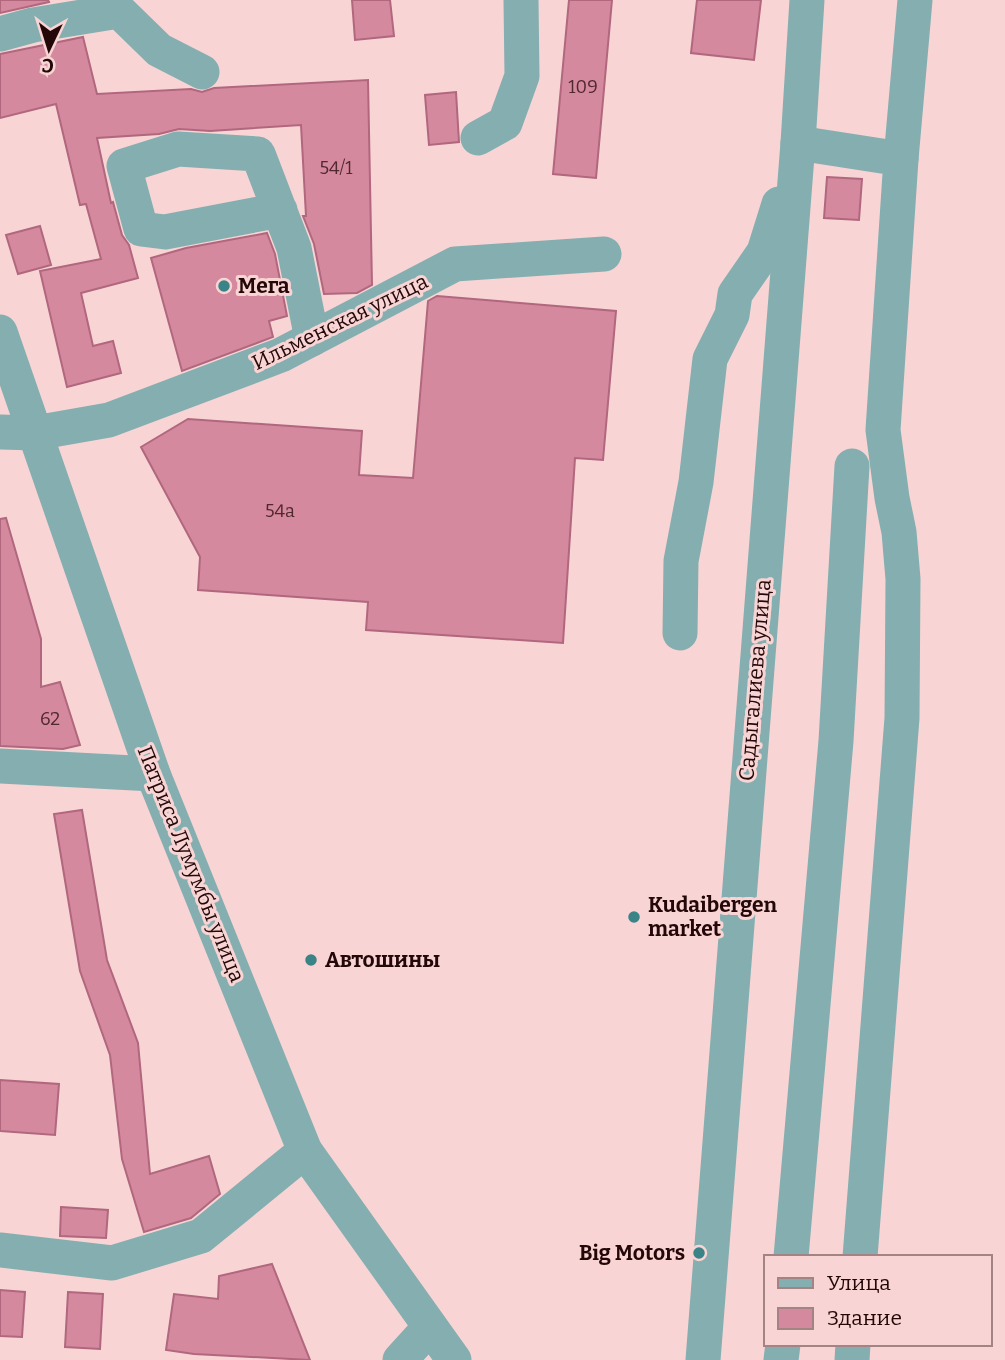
<svg xmlns="http://www.w3.org/2000/svg" width="1005" height="1360" viewBox="0 0 1005 1360" font-family="Bitter,serif">
<rect width="100%" height="100%" fill="#f8d5d4"/>
<g fill="#d5899f" stroke="#b1677e" stroke-width="2">
<path d="M 0,0 L 48,0 L 49,2 L 0,13 Z"/>
<path d="M 352,0 L 390,0 L 394,36 L 355,40 Z"/>
<path d="M 569,0 L 612,0 L 596,178 L 553,174 Z"/>
<path d="M 697,0 L 761,0 L 754,60 L 691,53 Z"/>
<path d="M 83,37 L 97,94 L 191,89 L 202,92 L 214,88 L 368,80 L 372,285 L 357,293 L 324,294 L 314,244 L 303,216 L 306,216 L 301,125 L 210,131 L 179,129 L 159,134 L 97,138 L 111,203 L 113,202 L 122,235 L 129,245 L 138,278 L 81,293 L 93,346 L 113,341 L 121,373 L 67,387 L 40,271 L 101,259 L 86,204 L 80,205 L 56,104 L 0,118 L 0,54 Z"/>
<path d="M 456,92 L 459,142 L 429,145 L 425,95 Z"/>
<path d="M 827,177 L 862,179 L 859,220 L 824,218 Z"/>
<path d="M 40,226 L 51,265 L 18,274 L 6,235 Z"/>
<path d="M 267,233 L 275,254 L 287,316 L 269,321 L 273,337 L 182,371 L 151,258 L 186,248 Z"/>
<path d="M 437,296 L 616,311 L 603,460 L 575,458 L 563,643 L 366,630 L 368,602 L 198,590 L 200,557 L 141,447 L 188,419 L 362,431 L 359,475 L 413,478 L 428,301 Z"/>
<path d="M 6,518 L 41,639 L 41,687 L 60,682 L 80,745 L 63,749 L 0,746 L 0,519 Z"/>
<path d="M 82,810 L 107,960 L 138,1043 L 150,1174 L 209,1156 L 220,1194 L 191,1218 L 144,1232 L 122,1159 L 110,1055 L 80,971 L 54,814 Z"/>
<path d="M 0,1080 L 59,1084 L 55,1135 L 0,1131 Z"/>
<path d="M 61,1207 L 108,1210 L 106,1238 L 60,1236 Z"/>
<path d="M 272,1264 L 310,1360 L 194,1354 L 166,1350 L 174,1294 L 218,1299 L 219,1276 Z"/>
<path d="M 0,1290 L 25,1292 L 22,1337 L 0,1336 Z"/>
<path d="M 68,1292 L 103,1294 L 100,1349 L 65,1347 Z"/>
</g>
<g fill="none" stroke-linecap="round" stroke-linejoin="round">
<g stroke="#85aeb0" stroke-width="35">
<path d="M 0,34 L 33,25 L 119,11 L 159,50 L 202,72"/>
<path d="M 478,138 L 505,123 L 522,76 L 521,0"/>
<path d="M 798,143 L 901,159 L 883,430 L 892,498 L 899,532 L 903,579 L 902,718 L 860,1257"/>
<path d="M 901,159 L 915,0"/>
<path d="M 280,210 L 165,232 L 141,229 L 124,166 L 178,149 L 258,154 L 294,248 L 312,339"/>
<path d="M 0,332 L 153,774 L 305,1151 L 454,1360"/>
<path d="M 0,432 L 35,433 L 109,420 L 281,355 L 455,264 L 604,254"/>
<path d="M 680,633 L 681,561 L 696,482 L 710,359 L 732,315 L 735,294 L 764,252 L 779,204"/>
<path d="M 0,766 L 153,774"/>
<path d="M 0,1250 L 112,1263 L 201,1236 L 305,1151"/>
<path d="M 791,1257 L 836,741 L 852,466"/>
<path d="M 400,1360 L 430,1327"/>
<path d="M 703,1360 L 798,143 L 807,0"/>
<path d="M 781,1360 L 783,1344"/>
<path d="M 852,1360 L 853,1344"/>
</g>
</g>
<g fill="#3a8387" stroke="#f8d5d4" stroke-width="2.5">
<circle cx="224" cy="286" r="7"/>
<circle cx="634" cy="917" r="7"/>
<circle cx="311" cy="960" r="7"/>
<circle cx="699" cy="1253" r="7"/>
</g>
<g text-anchor="middle" dominant-baseline="central" stroke-width="6" stroke-linejoin="round" paint-order="stroke">
<g font-size="18" fill="#50282e">
<text x="583" y="87">109</text>
<text x="336" y="168">54/1</text>
<text x="280" y="511">54а</text>
<text x="50" y="719">62</text>
</g>
<g font-size="21" font-weight="bold" fill="#240809" stroke="#f8d5d4" text-anchor="start">
<text x="238" y="286">Мега</text>
<text x="648" y="905">Kudaibergen<tspan x="648" dy="24">market</tspan></text>
<text x="325" y="960">Автошины</text>
<text x="685" y="1253" text-anchor="end">Big Motors</text>
</g>
<g font-size="21" fill="#240809" stroke="#f8d5d4">
<text transform="translate(340 322) rotate(-26)">Ильменская улица</text>
<text transform="translate(755 680) rotate(-85)">Садыгалиева улица</text>
<text transform="translate(191 864) rotate(68)">Патриса Лумумбы улица</text>
</g>
</g>
<rect x="764" y="1255" width="228" height="91" fill="#f8d5d4" stroke="#a38383" stroke-width="2"/>
<rect x="778" y="1278" width="35" height="10" fill="#85aeb0" stroke="#a38383" stroke-width="2"/>
<text x="827" y="1290" font-size="21" fill="#240809">Улица</text>
<rect x="778" y="1308" width="35" height="21" fill="#d5899f" stroke="#a38383" stroke-width="2"/>
<text x="827" y="1325" font-size="21" fill="#240809">Здание</text>
<g transform="translate(49 49) rotate(184)" stroke="#f8d5d4" stroke-width="5" paint-order="stroke">
<path d="M0-5L12 26L0 18L-12 26Z" fill="#240809"/>
<text y="-10" font-size="19" font-weight="bold" text-anchor="middle" fill="#240809">С</text>
</g>
</svg>
